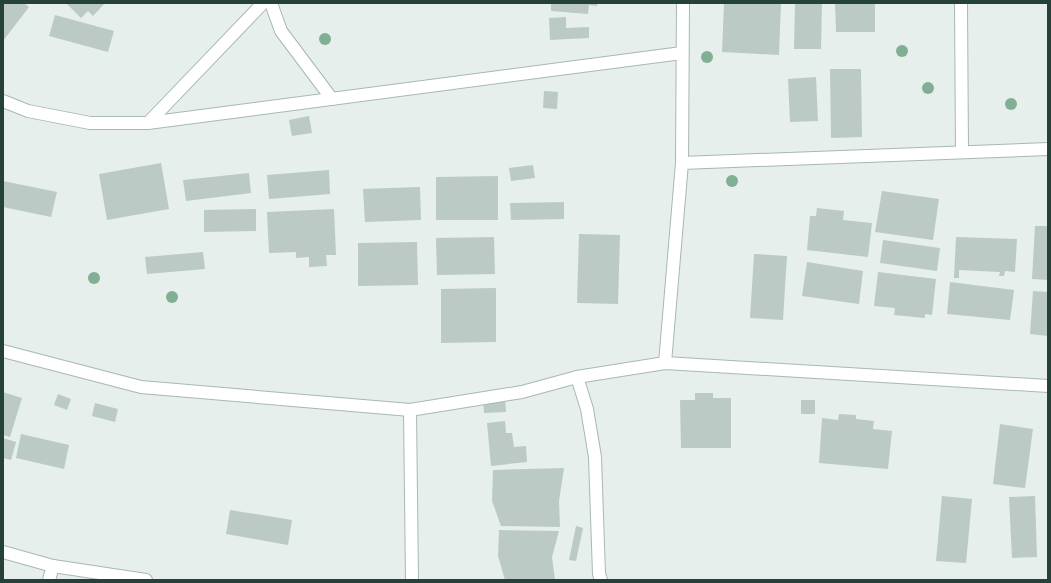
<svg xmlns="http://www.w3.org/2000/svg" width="1051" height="583" viewBox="0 0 1051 583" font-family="'Work Sans',sans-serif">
<rect width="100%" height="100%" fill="#e6efeb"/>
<g fill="#bbcac4">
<path d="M 3,3 L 24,3 L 29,7 L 3,41 Z"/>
<path d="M 66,3 L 105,3 L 93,16 L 88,11 L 81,18 Z"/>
<path d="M 551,3 L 597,3 L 597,6 L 589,5 L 588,14 L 551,11 Z"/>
<path d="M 724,3 L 781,3 L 779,55 L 722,52 Z"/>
<path d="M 795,3 L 822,3 L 821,49 L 794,49 Z"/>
<path d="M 835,3 L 875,3 L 875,32 L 836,32 Z"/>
<path d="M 55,15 L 114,31 L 108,52 L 49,36 Z"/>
<path d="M 566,17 L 566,28 L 589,27 L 589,38 L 550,40 L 549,18 Z"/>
<path d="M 830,69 L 861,69 L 862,137 L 831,138 Z"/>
<path d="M 816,77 L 818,121 L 790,122 L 788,79 Z"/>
<path d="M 544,91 L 558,92 L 557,109 L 543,108 Z"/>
<path d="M 309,116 L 312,133 L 292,136 L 289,120 Z"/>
<path d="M 161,163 L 169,209 L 107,220 L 99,174 Z"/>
<path d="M 533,165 L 535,178 L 511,181 L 509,168 Z"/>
<path d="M 329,170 L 330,194 L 269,199 L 267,175 Z"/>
<path d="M 249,173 L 251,193 L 186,201 L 183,180 Z"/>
<path d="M 498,176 L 498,220 L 436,220 L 436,177 Z"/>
<path d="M 3,181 L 57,192 L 51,217 L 3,207 Z"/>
<path d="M 420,187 L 421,220 L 365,222 L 363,189 Z"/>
<path d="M 882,191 L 939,199 L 933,240 L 875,232 Z"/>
<path d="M 564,202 L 564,219 L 511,220 L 510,203 Z"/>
<path d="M 817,208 L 844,211 L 843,220 L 872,223 L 868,257 L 807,250 L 810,216 L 816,216 Z"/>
<path d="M 256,209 L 256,231 L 204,232 L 204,210 Z"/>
<path d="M 334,209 L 336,255 L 326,255 L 327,266 L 309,267 L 309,257 L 296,258 L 296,252 L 269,253 L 267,212 Z"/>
<path d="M 1035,226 L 1048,226 L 1048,280 L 1032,279 Z"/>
<path d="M 579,234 L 620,235 L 618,304 L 577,303 Z"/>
<path d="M 494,237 L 495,274 L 437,275 L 436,238 Z"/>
<path d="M 956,237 L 1017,239 L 1015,272 L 1005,271 L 1004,276 L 999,276 L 1000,272 L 959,270 L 959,278 L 954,278 Z"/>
<path d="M 883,240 L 940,248 L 937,271 L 880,263 Z"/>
<path d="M 417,242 L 418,285 L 358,286 L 358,243 Z"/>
<path d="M 203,252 L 205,269 L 147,274 L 145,257 Z"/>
<path d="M 754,254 L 787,256 L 783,320 L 750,318 Z"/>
<path d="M 807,262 L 863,271 L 859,304 L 802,296 Z"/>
<path d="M 878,272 L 936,279 L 932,315 L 925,314 L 925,318 L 894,315 L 895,308 L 874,306 Z"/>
<path d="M 950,282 L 1014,290 L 1010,320 L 947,314 Z"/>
<path d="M 496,288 L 496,342 L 441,343 L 441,289 Z"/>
<path d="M 1033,291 L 1048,292 L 1048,336 L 1030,334 Z"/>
<path d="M 3,392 L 22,398 L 10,437 L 3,435 Z"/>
<path d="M 695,393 L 713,393 L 713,398 L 731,398 L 731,448 L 681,448 L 680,400 L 695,400 Z"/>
<path d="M 58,394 L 71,399 L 67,410 L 54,405 Z"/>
<path d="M 505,400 L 506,412 L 484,413 L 483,401 Z"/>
<rect x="801" y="400" width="14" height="14"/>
<path d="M 95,403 L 118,409 L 115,422 L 92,416 Z"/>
<path d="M 839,414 L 856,415 L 856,419 L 874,421 L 873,429 L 892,431 L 888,469 L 819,463 L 822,418 L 838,420 Z"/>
<path d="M 505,421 L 506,433 L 512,433 L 514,447 L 526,446 L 527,462 L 491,466 L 487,423 Z"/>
<path d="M 1000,424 L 1033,429 L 1025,488 L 993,484 Z"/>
<path d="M 21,434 L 69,445 L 64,469 L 16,458 Z"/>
<path d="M 3,438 L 16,442 L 11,460 L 3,458 Z"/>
<path d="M 564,468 L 559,501 L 560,527 L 501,526 L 492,501 L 493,470 Z"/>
<path d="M 942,496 L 972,499 L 966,563 L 936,561 Z"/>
<path d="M 1035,496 L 1037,557 L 1012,558 L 1009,497 Z"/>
<path d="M 230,510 L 292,520 L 288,545 L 226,534 Z"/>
<path d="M 576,526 L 583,528 L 576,561 L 569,560 Z"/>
<path d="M 499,530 L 559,531 L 552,557 L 555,580 L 505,580 L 498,556 Z"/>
</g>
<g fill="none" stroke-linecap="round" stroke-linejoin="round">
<g stroke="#a8b8b2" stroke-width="14">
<g id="minor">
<path d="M 271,3 L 281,31 L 332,99"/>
<path d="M 961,3 L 962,151"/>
<path d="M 3,101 L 28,111 L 90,123 L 148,123 L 682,53"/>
<path d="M 148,123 L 263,3"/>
<path d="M 682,163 L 1048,149"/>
<path d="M 3,351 L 141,387 L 410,410 L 522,392 L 577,377 L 665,363 L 1048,386"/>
<path d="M 665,363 L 682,163 L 683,3"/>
<path d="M 577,377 L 587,409 L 595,457 L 599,574 L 601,580"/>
<path d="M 410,410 L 412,580"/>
<path d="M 3,552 L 53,566 L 146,580"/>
<path d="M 49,580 L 53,566"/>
</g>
</g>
<use href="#minor" stroke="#fff" stroke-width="12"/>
</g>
<g fill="#80af93">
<circle cx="325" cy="39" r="6"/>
<circle cx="902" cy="51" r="6"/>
<circle cx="707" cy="57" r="6"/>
<circle cx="928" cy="88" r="6"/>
<circle cx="1011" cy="104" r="6"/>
<circle cx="732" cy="181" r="6"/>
<circle cx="94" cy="278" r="6"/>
<circle cx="172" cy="297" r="6"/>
</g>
<rect width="1051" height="583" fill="none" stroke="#24423a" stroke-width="8"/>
</svg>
